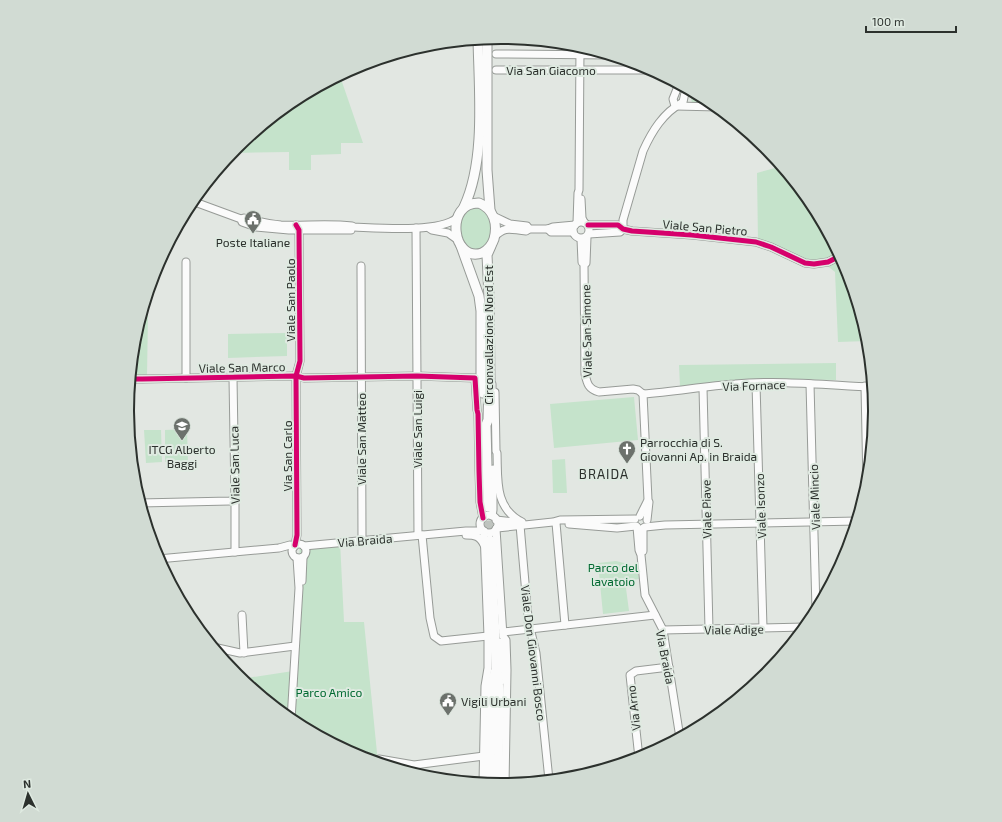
<svg xmlns="http://www.w3.org/2000/svg" width="1002" height="822" viewBox="0 0 1002 822" font-family="'Exo 2',sans-serif">
<rect width="100%" height="100%" fill="#e2e7e2"/>
<g fill="#c5e3cb">
<path d="M 341,79 L 363,143 L 341,143 L 341,154 L 311,155 L 311,170 L 289,170 L 289,152 L 232,153 L 237,146 L 293,100 L 317,87 Z"/>
<path d="M 692,91 L 703,97 L 703,104 L 692,103 L 691,98 Z"/>
<path d="M 775,168 L 784,169 L 812,203 L 847,268 L 868,341 L 838,342 L 835,272 L 825,264 L 799,259 L 758,242 L 757,173 Z"/>
<path d="M 477,207 C 485,209 489,213 491,222 C 492,228 492,237 488,243 C 481,256 464,250 461,236 C 460,233 459,229 459,227 C 459,222 462,216 464,212 Z"/>
<path d="M 141,315 L 148,315 L 147,376 L 130,378 L 134,338 Z"/>
<path d="M 287,333 L 287,356 L 228,358 L 228,334 Z"/>
<path d="M 836,363 L 836,380 L 753,379 L 726,381 L 680,387 L 679,365 Z"/>
<path d="M 634,397 L 638,440 L 554,448 L 550,404 Z"/>
<path d="M 187,429 L 188,462 L 165,462 L 165,430 Z"/>
<path d="M 144,430 L 161,430 L 162,462 L 146,463 Z"/>
<path d="M 565,459 L 567,493 L 553,493 L 552,460 Z"/>
<path d="M 340,541 L 344,622 L 364,622 L 378,763 L 358,756 L 293,722 L 240,679 L 293,671 L 300,543 Z"/>
<path d="M 616,561 L 636,566 L 639,579 L 625,581 L 629,611 L 603,614 L 598,563 Z"/>
</g>
<g fill="none" stroke-linecap="round" stroke-linejoin="round">
<path stroke="#bec3be" stroke-width="9" stroke-dasharray="9 4.5" stroke-linecap="butt" d="M 488,507 L 490,540"/>
<g stroke="#979b97" stroke-width="9">
<g id="minor">
<path d="M 496,54 L 610,55"/>
<path d="M 496,70 L 653,70"/>
<path d="M 675,106 L 673,99 L 679,84"/>
<path d="M 676,106 L 718,107"/>
<path d="M 581,199 L 582,218 L 584,222"/>
<path d="M 192,201 L 241,219 L 242,222 L 256,227 L 289,230 L 351,230"/>
<path d="M 493,216 L 510,224 L 527,226 L 529,229"/>
<path d="M 241,219 L 244,218 C 256,221 268,224 281,225 C 305,226 328,223 352,226 L 354,227 C 379,228 439,233 457,218"/>
<circle cx="581" cy="230" r="8"/>
<path d="M 577,223 L 578,193 L 579,190 L 580,46"/>
<path d="M 588,225 L 618,225 L 623,229 L 632,231 L 692,235 L 756,242 L 771,247 L 805,263 L 814,264 L 828,262 L 840,256"/>
<path d="M 416,228 L 418,535"/>
<path d="M 429,228 L 432,230 L 448,233 L 458,240"/>
<path d="M 548,229 L 551,232 L 573,232"/>
<path d="M 623,229 L 623,220 L 643,151 C 652,131 663,113 683,102 L 686,88"/>
<path d="M 589,234 L 620,232 L 623,229"/>
<path d="M 494,237 C 506,225 511,230 526,231 L 529,229 L 548,229 L 553,227 L 575,225"/>
<path d="M 587,237 L 586,263 L 584,265 L 585,374 C 587,383 588,389 599,392 L 633,389 L 638,390 L 643,394"/>
<path d="M 581,239 L 582,262"/>
<path d="M 186,262 L 186,378"/>
<path d="M 361,266 L 362,540"/>
<path d="M 233,378 L 235,499 L 235,552"/>
<path d="M 130,381 L 133,379 L 142,379 L 296,376 L 304,378 L 417,376 L 475,378 L 477,410 L 478,414 L 479,471 L 480,502 L 483,518"/>
<path d="M 492,384 L 492,391 L 495,392 L 496,451 L 497,453 C 498,479 494,508 522,522"/>
<path d="M 756,384 L 763,628"/>
<path d="M 810,384 L 816,610"/>
<path d="M 865,386 L 867,486"/>
<path d="M 703,388 L 709,629"/>
<path d="M 643,394 C 674,392 704,386 735,384 C 780,380 827,385 873,387"/>
<path d="M 643,394 L 648,500 L 649,502 L 647,520"/>
<path d="M 140,503 L 230,501 L 235,499"/>
<circle cx="489" cy="524" r="9"/>
<path d="M 492,516 L 493,510 L 493,469"/>
<path d="M 640,516 L 647,502"/>
<path d="M 496,520 L 516,522"/>
<path d="M 556,523 L 565,625"/>
<path d="M 569,524 L 617,528 L 636,526"/>
<path d="M 520,525 L 529,629 L 531,632 L 536,653 L 549,780"/>
<path d="M 637,527 L 639,550 L 641,555 L 645,595 L 663,630 L 680,738"/>
<path d="M 645,527 L 665,525 L 857,521"/>
<path d="M 497,528 L 553,522 L 560,520 L 635,519"/>
<path d="M 496,529 L 503,636 L 506,640 L 507,670 L 505,785"/>
<path d="M 422,535 L 430,618 L 434,636 L 441,641 L 488,636"/>
<path d="M 466,535 C 475,535 480,536 484,545"/>
<circle cx="299" cy="551" r="7"/>
<path d="M 295,545 L 297,535 L 296,376 L 300,361 L 299,230 L 296,225"/>
<path d="M 304,546 L 466,531 L 483,531"/>
<path d="M 643,551 L 643,528"/>
<path d="M 158,559 L 279,548 L 290,545 L 294,547"/>
<path d="M 302,581 L 303,557"/>
<path d="M 242,615 L 244,653"/>
<path d="M 663,630 L 805,627"/>
<path d="M 503,632 L 655,615"/>
<path d="M 213,647 L 240,653 L 295,646"/>
<path d="M 501,681 L 501,642"/>
<path d="M 291,720 L 299,588 L 297,558"/>
<path d="M 639,758 L 630,675 L 636,671 L 669,667"/>
<path d="M 379,759 L 414,765 L 484,756"/>
<path d="M 483,783 L 485,686 L 488,668 L 488,636 L 484,531"/>
</g>
</g>
<g stroke="#979b97" stroke-width="11">
<g id="secondary">
<path d="M 487,38 L 487,170 L 490,210"/>
<path d="M 479,203 C 494,209 498,224 494,239 C 492,245 488,250 482,253 C 452,263 444,202 479,203 Z"/>
<path d="M 464,207 C 486,160 479,91 478,39"/>
<path d="M 461,246 L 479,296 L 481,311 L 481,380 L 483,393"/>
<path d="M 488,507 L 486,425 L 488,420 L 489,383 L 490,380 L 489,297 L 487,255 L 491,246"/>
<path d="M 490,540 L 495,635 L 496,668 L 499,689 L 498,785"/>
<path d="M 490,784 L 491,688 L 495,672"/>
</g>
</g>
<use href="#minor" stroke="#fbfbfb" stroke-width="7"/>
<use href="#secondary" stroke="#fbfbfb" stroke-width="9"/>
<g stroke="#dfeae1" stroke-width="8">
<g id="cycleway">
<path d="M 588,225 L 618,225 L 623,229 L 632,231 L 692,235 L 756,242 L 771,247 L 805,263 L 814,264 L 828,262 L 840,256"/>
<path d="M 130,381 L 133,379 L 142,379 L 296,376 L 304,378 L 417,376 L 475,378 L 477,410 L 478,414 L 479,471 L 480,502 L 483,518"/>
<path d="M 295,545 L 297,535 L 296,376 L 300,361 L 299,230 L 296,225"/>
</g>
</g>
<use href="#cycleway" stroke="#d6006c" stroke-width="5"/>
</g>
<defs>
<g id="civic-pin" transform="scale(0.9)"><path d="M0 17L-7.5 6A9.5 9.5 0 1 1 7.5 6Z" fill="#6c716c" stroke="#dfeae1"/><path d="M-.6-6.5H3V-4.5H.6V-3L4-1V1h2V6H-6V1h2V-1L-.6-3ZM-1.2 2.5V6h2.4V2.5Z" fill="#fff"/></g>
<g id="school-pin" transform="scale(0.9)"><path d="M0 17L-7.5 6A9.5 9.5 0 1 1 7.5 6Z" fill="#6c716c" stroke="#dfeae1"/><path d="M0-5L7-2L0 1L-7-2ZM-4 1L0 2.5L4 1V4Q0 6-4 4Z" fill="#fff"/></g>
<g id="church-pin" transform="scale(0.9)"><path d="M0 17L-7.5 6A9.5 9.5 0 1 1 7.5 6Z" fill="#6c716c" stroke="#dfeae1"/><path d="M-1.2-6h2.4v3.5h3.3v2.4h-3.3V6h-2.4V-.1h-3.3v-2.4h3.3Z" fill="#fff"/></g>
</defs>
<g fill-rule="evenodd">
<use href="#civic-pin" x="253" y="219"/>
<use href="#school-pin" x="182" y="426"/>
<use href="#church-pin" x="627" y="449"/>
<use href="#civic-pin" x="448" y="701"/>
</g>
<g text-anchor="middle" dominant-baseline="central" stroke-width="4" stroke-linejoin="round" paint-order="stroke">
<g font-size="12" fill="#2c312d" stroke="#dfeae1">
<text x="551" y="70">Via San Giacomo</text>
<text transform="translate(705 227) rotate(5)">Viale San Pietro</text>
<text transform="translate(290 300) rotate(-90)">Viale San Paolo</text>
<text transform="translate(586 331) rotate(-91)">Viale San Simone</text>
<text transform="translate(488 335) rotate(-90)">Circonvallazione Nord Est</text>
<text transform="translate(242 367) rotate(-1)">Viale San Marco</text>
<text transform="translate(754 385) rotate(-2)">Via Fornace</text>
<text transform="translate(417 429) rotate(-90)">Viale San Luigi</text>
<text transform="translate(361 439) rotate(-90)">Viale San Matteo</text>
<text transform="translate(287 456) rotate(-90)">Via San Carlo</text>
<text transform="translate(234 465) rotate(-91)">Viale San Luca</text>
<text transform="translate(814 497) rotate(-92)">Viale Mincio</text>
<text transform="translate(760 506) rotate(-92)">Viale Isonzo</text>
<text transform="translate(706 509) rotate(-91)">Viale Piave</text>
<text transform="translate(365 540) rotate(-5)">Via Braida</text>
<text transform="translate(734 629) rotate(-1)">Viale Adige</text>
<text transform="translate(534 653) rotate(83)">Viale Don Giovanni Bosco</text>
<text transform="translate(666 657) rotate(79)">Via Braida</text>
<text transform="translate(633 708) rotate(-97)">Via Arno</text>
</g>
<g font-size="12" fill="#2c312d" stroke="#dfeae1">
<text x="253" y="242">Poste Italiane</text>
<text x="640" y="442" text-anchor="start">Parrocchia di S.<tspan x="640" dy="14">Giovanni Ap. in Braida</tspan></text>
<text x="182" y="449">ITCG Alberto<tspan x="182" dy="14">Baggi</tspan></text>
<text x="461" y="701" text-anchor="start">Vigili Urbani</text>
</g>
<g font-size="12" fill="#026a32" stroke="#dfeae1">
<text x="613" y="567">Parco del<tspan x="613" dy="14">lavatoio</tspan></text>
<text x="329" y="692">Parco Amico</text>
</g>
<g font-size="13" letter-spacing="1" fill="#2c312d" stroke="#dfeae1">
<text x="604" y="474">BRAIDA</text>
</g>
</g>
<path d="M0 0H1002V822H0ZM134 411a367 367 0 1 1 734 0a367 367 0 1 1-734 0Z" fill="#d1dbd3" fill-rule="evenodd"/>
<path fill="none" stroke="#2c312d" stroke-width="2" d="M134 411a367 367 0 1 1 734 0a367 367 0 1 1-734 0Z"/>
<g transform="translate(28 794) rotate(355)" stroke="#dfeae1" stroke-width="3" paint-order="stroke">
<path d="M0-3L7 15L0 10L-7 15Z" fill="#2c312d"/>
<text y="-6" font-size="11" font-weight="bold" text-anchor="middle" fill="#2c312d">N</text>
</g>
<path d="M866 26v6h90v-6" fill="none" stroke="#2c312d" stroke-width="2"/>
<text x="872" y="26" font-size="12" fill="#2c312d" stroke="#dfeae1" stroke-width="3" paint-order="stroke">100 m</text>
</svg>
